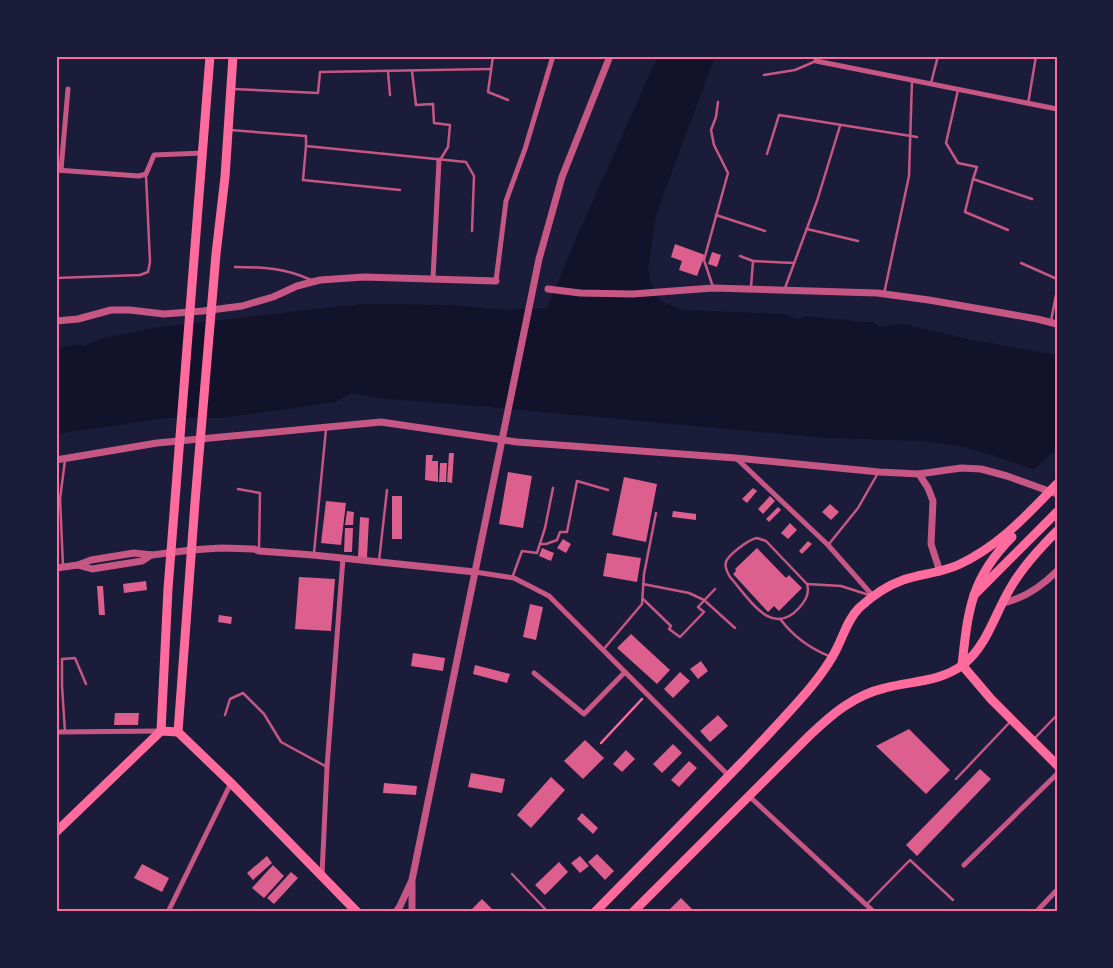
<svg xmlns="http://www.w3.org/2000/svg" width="1113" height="968" viewBox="0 0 1113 968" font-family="Literata,serif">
<rect width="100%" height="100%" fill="#1b1b3a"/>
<path fill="#12122b" d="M 658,56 L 715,56 L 656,215 L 648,269 L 650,281 L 657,296 L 661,301 L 681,310 L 782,314 L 799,319 L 805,316 L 875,323 L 879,327 L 903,324 L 972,340 L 1057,355 L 1057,477 L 989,454 L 955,445 L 923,441 L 826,438 L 490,407 L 378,398 L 352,393 L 335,402 L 222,418 L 167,418 L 56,434 L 56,348 L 75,345 L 84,346 L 103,338 L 161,327 L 341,306 L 367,304 L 452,305 L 506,310 L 547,308 L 578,234 Z"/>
<path fill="#1b1b3a" d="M 1057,448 L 1057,480 L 1032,472 Z"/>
<g fill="#dd5f8e">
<path d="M 675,244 L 705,255 L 697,276 L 679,270 L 682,261 L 671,257 Z"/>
<path d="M 712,252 L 721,255 L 717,267 L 708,264 Z"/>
<path d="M 449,453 L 454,453 L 452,483 L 447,482 Z"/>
<path d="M 426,455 L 433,455 L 432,461 L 438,461 L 438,482 L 425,480 Z"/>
<path d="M 440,463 L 447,463 L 446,482 L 439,482 Z"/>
<path d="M 508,472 L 532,476 L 523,528 L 499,524 Z"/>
<path d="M 624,477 L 657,484 L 646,542 L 612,535 Z"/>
<path d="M 753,488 L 757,491 L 747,503 L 742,499 Z"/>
<rect x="392" y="496" width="10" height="43"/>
<path d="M 770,496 L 775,501 L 763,514 L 758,509 Z"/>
<path d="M 326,501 L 346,503 L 341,545 L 321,543 Z"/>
<path d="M 830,504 L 839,512 L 831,520 L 822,512 Z"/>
<path d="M 778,507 L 781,510 L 769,522 L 766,519 Z"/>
<path d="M 347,511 L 354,512 L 353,525 L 345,525 Z"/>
<path d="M 673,511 L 696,514 L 696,520 L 672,517 Z"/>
<path d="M 360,517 L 369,518 L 367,557 L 358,557 Z"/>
<path d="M 790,523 L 797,530 L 788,539 L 781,533 Z"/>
<path d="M 345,528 L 353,528 L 352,552 L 344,552 Z"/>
<path d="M 563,539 L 571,544 L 566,553 L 557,548 Z"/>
<path d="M 808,541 L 812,544 L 802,554 L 799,551 Z"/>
<path d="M 542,548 L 554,553 L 551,561 L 539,556 Z"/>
<path d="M 757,548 L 786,578 L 789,575 L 802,588 L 779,611 L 774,606 L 768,612 L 733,574 L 736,571 L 735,569 Z"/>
<path d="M 607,553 L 641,558 L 637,582 L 603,576 Z"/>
<path d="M 299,577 L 335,579 L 331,631 L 295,629 Z"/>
<path d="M 146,581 L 147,590 L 124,593 L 123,584 Z"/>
<path d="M 97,586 L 103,586 L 105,615 L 99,615 Z"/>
<path d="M 530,604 L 543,607 L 536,640 L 523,637 Z"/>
<path d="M 219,615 L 232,617 L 231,624 L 218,622 Z"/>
<path d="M 631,634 L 670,670 L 657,684 L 617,648 Z"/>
<path d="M 413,653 L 445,658 L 443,671 L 411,666 Z"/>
<path d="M 701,661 L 708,671 L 698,679 L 690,669 Z"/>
<path d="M 475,665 L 510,674 L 507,683 L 473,674 Z"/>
<path d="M 680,672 L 690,681 L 673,698 L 664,689 Z"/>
<path d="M 115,713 L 139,713 L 138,725 L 114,725 Z"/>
<path d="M 718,715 L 728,726 L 710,742 L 700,731 Z"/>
<path d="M 909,729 L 950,770 L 926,794 L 876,746 Z"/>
<path d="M 585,740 L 604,758 L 583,779 L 564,761 Z"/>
<path d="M 673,744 L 682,753 L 662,773 L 653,764 Z"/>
<path d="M 626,750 L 635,759 L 622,772 L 613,764 Z"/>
<path d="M 689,761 L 697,768 L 679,787 L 671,780 Z"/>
<path d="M 980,769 L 991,779 L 917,856 L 906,845 Z"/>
<path d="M 471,773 L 505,779 L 502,793 L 468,787 Z"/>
<path d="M 551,777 L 565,790 L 531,828 L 517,815 Z"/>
<path d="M 384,783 L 417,786 L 416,795 L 383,793 Z"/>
<path d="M 582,813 L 598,828 L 593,834 L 577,819 Z"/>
<path d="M 597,854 L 614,871 L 605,880 L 588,862 Z"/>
<path d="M 267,856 L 272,863 L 253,880 L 247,873 Z"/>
<path d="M 580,856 L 589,866 L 580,873 L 571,863 Z"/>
<path d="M 559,862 L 568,872 L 545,895 L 535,885 Z"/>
<path d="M 142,864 L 169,878 L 162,892 L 134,878 Z"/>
<path d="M 273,865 L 284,876 L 264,898 L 252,888 Z"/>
<path d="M 291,872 L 298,878 L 274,904 L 267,898 Z"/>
<path d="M 681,898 L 695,912 L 667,912 Z"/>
<path d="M 482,899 L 495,912 L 469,912 Z"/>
</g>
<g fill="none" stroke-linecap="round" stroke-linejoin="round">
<path stroke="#ff6b9d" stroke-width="2.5" d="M 601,743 L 642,699"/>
<g stroke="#c65784" stroke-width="2.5">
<path d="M 493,56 L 488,92 L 508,100"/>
<path d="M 412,71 L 416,105 L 433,104 L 434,123 L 450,125 L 448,147 L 440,160"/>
<path d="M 388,72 L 390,95"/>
<path d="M 764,75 L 795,70 L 816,61"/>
<path d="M 931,83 L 938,56"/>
<path d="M 233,89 L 318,93 L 320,72 L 490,69"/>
<path d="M 958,90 L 946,143 L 958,163 L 977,167 L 973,179 L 1032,199"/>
<path d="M 1028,104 L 1036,56"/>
<path d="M 230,130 L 306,136 L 306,146 L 466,162 L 474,176 L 472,231"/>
<path d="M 306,146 L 303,180 L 400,190"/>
<path d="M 767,154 L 779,115 L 917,137"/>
<path d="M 973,179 L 965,212 L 1008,230"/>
<path d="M 716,215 L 765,231"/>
<path d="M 807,229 L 858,241"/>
<path d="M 740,256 L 753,261"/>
<path d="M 1021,263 L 1057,279"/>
<path d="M 235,267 C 262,267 286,268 311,280"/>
<path d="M 56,278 L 140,275 L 148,272 L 150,262 L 146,175"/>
<path d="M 713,287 L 704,260 L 728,173 L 714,145 L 711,130 L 716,117 L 718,102"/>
<path d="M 751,287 L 753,261 L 794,263"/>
<path d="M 785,288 L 817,201 L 840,126"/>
<path d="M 884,294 L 909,176 L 912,80"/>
<path d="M 1051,321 L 1057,290"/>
<path d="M 238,489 L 260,493 L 259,550"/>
<path d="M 757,538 L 766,541 L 807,584 C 810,594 805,601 799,608 C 771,639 748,597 730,577 C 728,573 724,568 726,562 C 728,555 749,539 757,538 Z"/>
<path d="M 540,544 L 546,544 L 557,540 L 560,532 L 567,532 L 577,481 L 608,490"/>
<path d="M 829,544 L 858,508 L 878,473"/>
<path d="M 314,553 L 326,429"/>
<path d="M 379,561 L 387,490"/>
<path d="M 63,566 L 60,499 L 65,460"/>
<path d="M 512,578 L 522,551 L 537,553 L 545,528 L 553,488"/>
<path d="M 643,584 L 689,593 L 704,600 L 735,628"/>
<path d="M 807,584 L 841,586 L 869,595"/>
<path d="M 643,599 L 671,626 L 669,629 L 680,637 L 704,612 L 698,607 L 715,589"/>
<path d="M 781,620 C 794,637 809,648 829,656"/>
<path d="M 603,650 L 642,604 L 644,574 L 656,513"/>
<path d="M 225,715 L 230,699 L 243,693 L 264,714 L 281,742 L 327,767"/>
<path d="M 65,732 L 62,686 L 62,659 L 75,658 L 86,684"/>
<path d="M 1034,739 L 1057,715"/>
<path d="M 956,779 L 1010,722"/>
<path d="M 512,874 L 548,912"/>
<path d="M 867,904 L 910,860 L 953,900"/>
</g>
<g stroke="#c65784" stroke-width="5">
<path d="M 817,56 L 816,61 L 1057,109"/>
<path d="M 56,170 L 139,176 L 146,174 L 154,155 L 203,153"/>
<path d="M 61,170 L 68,89"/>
<path d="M 433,278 L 439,160"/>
<path d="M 496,281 L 506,201 L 525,149 L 553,56"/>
<path d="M 736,458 L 828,545 L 873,596"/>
<path d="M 475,572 L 514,578 L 549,596 L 729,776"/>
<path d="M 534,673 L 584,714 L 625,672"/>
<path d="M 56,732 L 161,731"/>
<path d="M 749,796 L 874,912"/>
<path d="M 964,865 L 1057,774"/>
<path d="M 322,875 L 327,767 L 343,558"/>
<path d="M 168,912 L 231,783"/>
<path d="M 1036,912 L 1057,890"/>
</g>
<g stroke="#c65784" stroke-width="7">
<path d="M 548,289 L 580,293 L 633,294 L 713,288 L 877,293 L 929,300 L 1037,319 L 1057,324"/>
<path d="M 56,321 L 78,319 L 111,310 L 130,310 L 164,314 L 203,311 L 242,306 L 273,297 L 297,286 L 320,280 L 364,277 L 496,281"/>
<path d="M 56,460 L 157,443 L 381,422 L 517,442 L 736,458 L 879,472 L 919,474 L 961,468 L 981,469 L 1007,476 L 1057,494"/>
<path d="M 919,474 L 928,488 L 933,501 L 931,544 L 940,572"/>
<path d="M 78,565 L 92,569 L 142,561 L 151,555"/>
<path d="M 56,568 L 78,565 L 91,560 L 134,553 L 152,555 L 191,550 L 221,548 L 254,549 L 259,551 L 313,555 L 475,572"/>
<path d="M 1002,603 C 1024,599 1041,587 1057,571"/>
<path d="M 412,883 L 412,912"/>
<path d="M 396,912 L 400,906 L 412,880 L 539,259 L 562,177 L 610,56"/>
</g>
<g stroke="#ff6b9d" stroke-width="9">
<path d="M 974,595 L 1057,512"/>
<path d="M 962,665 C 968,610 971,578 1012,537"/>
<path d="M 962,665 L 991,699 L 1057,765"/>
<path d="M 161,731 L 168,589 L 210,56"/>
<path d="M 161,731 L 178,732 L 231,783 L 357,912"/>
<path d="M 178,732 L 195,502 L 216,254 L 225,177 L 233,56"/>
<path d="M 56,832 L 161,731"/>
<path d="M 595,912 C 645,861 696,810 746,758 C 766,737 786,716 805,694 C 817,680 829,665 837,648 C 844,634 848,619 859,608 C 872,596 886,586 903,580 C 921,574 940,573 958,565 C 999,546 1026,516 1057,484"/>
<path d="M 633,912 L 809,736 C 831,715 854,695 885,688 C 911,681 941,682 964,664 C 988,644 995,613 1011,587 C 1023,566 1040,548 1057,531"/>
</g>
</g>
<rect width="1113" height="968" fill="none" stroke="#1b1b3a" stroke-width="115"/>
<rect x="58" y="58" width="998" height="852" fill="none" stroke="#ff6b9d" stroke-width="2"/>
</svg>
